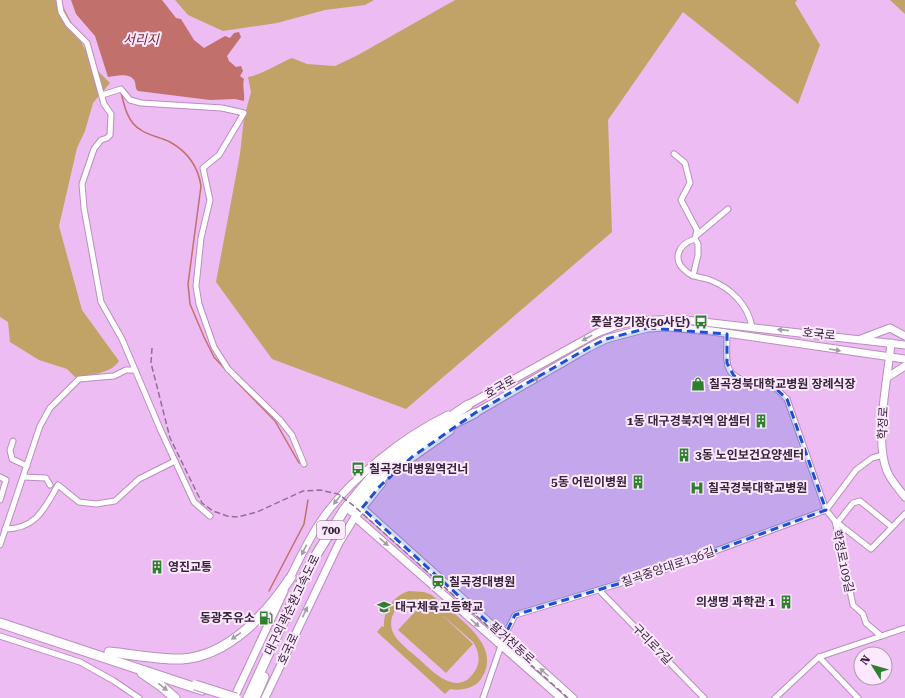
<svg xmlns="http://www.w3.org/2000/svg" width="905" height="698" viewBox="0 0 905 698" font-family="'Roboto Serif','Noto Sans KR',serif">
<rect width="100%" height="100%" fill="#edbcf2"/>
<g fill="#c2a367" fill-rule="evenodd">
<path d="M 0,0 L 60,0 L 94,67 L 110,83 L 93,103 L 85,131 L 77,148 L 59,226 L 82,310 L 119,361 C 111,374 89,375 75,377 L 67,369 L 39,360 L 10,342 L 8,322 L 0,317 Z"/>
<path d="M 175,0 L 374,0 L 365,5 L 325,10 L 277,23 L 223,31 L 188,15 Z"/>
<path d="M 455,0 L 797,0 L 795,3 L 820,45 L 798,104 L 683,12 L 608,120 L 612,232 L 406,409 L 272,359 L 216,282 L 240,154 L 244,118 L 251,92 L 248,77 C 264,74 277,64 292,58 L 307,64 L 335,66 L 358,55 Z"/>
<path d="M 890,0 L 905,0 L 905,14 Z"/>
<path d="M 409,591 L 424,592 L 432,595 C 454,615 505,645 481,679 C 474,689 460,691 450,689 L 445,694 L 377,632 L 382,626 L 384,627 C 383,611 393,596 409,591 ZM 416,599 L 429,603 L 424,602 L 398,630 L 446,673 L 473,644 L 440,613 L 473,642 C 479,651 481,662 475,671 C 458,698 434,673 419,659 C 412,653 403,646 397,639 C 383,621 396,601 416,599 Z"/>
</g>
<path fill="#c1706c" d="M 71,0 L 162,0 L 176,18 L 181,19 L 194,40 L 204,48 L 225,36 L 230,38 L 234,33 L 239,32 L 241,37 L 227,56 L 229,61 L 236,67 L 241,66 L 243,71 L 240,76 L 244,79 C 242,87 245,91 244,101 L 235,99 L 210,100 L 138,91 C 135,88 136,86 135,82 C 131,72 116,76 108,77 L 95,36 L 76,14 Z"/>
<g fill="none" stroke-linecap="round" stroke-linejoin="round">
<g stroke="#c1706c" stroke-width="1.5">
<path d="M 121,92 C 124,106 128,123 141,130 C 149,136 161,137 170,142 C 188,152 198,166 201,186 L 188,284 L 190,304 L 204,337 L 214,357 L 224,368"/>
<path d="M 235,380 L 275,421 L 299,463"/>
<path d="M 269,591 L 304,524 L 308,500"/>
</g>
<g stroke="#bc8dc1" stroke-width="7">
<g id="street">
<path d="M 59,0 L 61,12 L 68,24 L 87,43 L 104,104 L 111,114 L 110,135 L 107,138 L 101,140 L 94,149 L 82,184 L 84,208 L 101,302 L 122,339 L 161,431 L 194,502 L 210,516"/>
<path d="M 102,95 L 121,89 L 130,100 L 141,103 L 222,108 L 244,113 L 219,155 L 203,168 L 210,200 L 201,238 L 196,286 L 199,304 L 214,347 L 228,369 L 280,420 L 292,435 L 304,464"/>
<path d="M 674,154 L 685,163 L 690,183 L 681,200 L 697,230 L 695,239 L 698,244 L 698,255 L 693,276"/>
<path d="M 697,235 L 728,209"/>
<path d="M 695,239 C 678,244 671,260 687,272 C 693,278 703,277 710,280 C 731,288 748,305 752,327"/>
<path d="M 727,334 C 727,362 721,377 754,383 C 760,384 768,384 773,386 C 778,389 783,396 787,399 L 826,510 L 835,521 L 871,549 L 905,514"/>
<path d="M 13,441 L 10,450 L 12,459 L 27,466"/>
<path d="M 0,477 L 6,480 L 0,500"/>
<path d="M 23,477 L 46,478 L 50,485"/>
<path d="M 835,521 L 853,605 L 863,614 L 866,623 L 881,636"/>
<path d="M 837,523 L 853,503 L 860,501 L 892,527"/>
<path d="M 5,529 C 36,529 44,509 58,485 L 79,502 L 96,504 L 115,501 L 139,479 L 175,461"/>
<path d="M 0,545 L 40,426 L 50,408 L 79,379 L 114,376 L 126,370 L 135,370"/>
<path d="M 599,590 L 704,698"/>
<path d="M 0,636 L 80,662 L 114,681 L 139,698"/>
<path d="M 819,657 L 905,628"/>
<path d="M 483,698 L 504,637 L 515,615 L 661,571 L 826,510 L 856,470 L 872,458 L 883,455"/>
<path d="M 775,698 L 819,657 L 858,698"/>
</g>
</g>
<g stroke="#bc8dc1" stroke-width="9">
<g id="secondary">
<path d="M 861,339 L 890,328 L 905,336"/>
<path d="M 891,343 C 888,378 874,439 887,471 C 891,481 899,489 905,497"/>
<path d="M 888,377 L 905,366"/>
<path d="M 464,407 L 597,333 L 618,325 L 637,321 L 677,319 L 905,345"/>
<path d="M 472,415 L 588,348 L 606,339 L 628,333 L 648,328 L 666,327 L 712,331 L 905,359"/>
<path d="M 406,462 L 450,431"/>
<path d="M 362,508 L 573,698"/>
<path d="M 355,517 L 561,698"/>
<path d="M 289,580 C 299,559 309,538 323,518 C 352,477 403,437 448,415"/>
<path d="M 234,698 L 284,591"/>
<path d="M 265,698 L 339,543 L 355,517 L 382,483"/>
</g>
</g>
<g stroke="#bc8dc1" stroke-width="11">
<g id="highway">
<path d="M 352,511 C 385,469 428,435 475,413"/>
<path d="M 0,623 L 202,690"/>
<path d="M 109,652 C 131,654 161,660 182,659 C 229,656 267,613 291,577"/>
<path d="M 142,673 L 161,686 L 175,698"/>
<path d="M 248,698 L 308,568 L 344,510 L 374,474 L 395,455 L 468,405"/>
<path d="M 255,698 L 264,677"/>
</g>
</g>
<use href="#street" stroke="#fff" stroke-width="5"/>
<use href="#secondary" stroke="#fff" stroke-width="7"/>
<use href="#highway" stroke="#fff" stroke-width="9"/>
<path stroke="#927095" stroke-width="1.5" stroke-dasharray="6 3" stroke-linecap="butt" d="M 152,348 L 151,363 L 170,438 L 202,503 L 213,511 L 227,516 L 238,517 L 257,512 L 303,491 L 320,490 L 338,494 L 354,506 L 568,698"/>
<g stroke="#bc8dc1" stroke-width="11" stroke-linecap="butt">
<path id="highway-bridge" d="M 195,685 L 236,698"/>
</g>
<use href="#highway-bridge" stroke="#fff" stroke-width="9"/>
</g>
<defs><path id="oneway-solid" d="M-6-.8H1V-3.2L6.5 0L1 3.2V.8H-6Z"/></defs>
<g fill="#a59ca6">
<use href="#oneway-solid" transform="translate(783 330) rotate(-174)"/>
<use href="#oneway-solid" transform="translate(587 338) rotate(151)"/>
<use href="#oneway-solid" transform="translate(835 350) rotate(9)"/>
<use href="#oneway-solid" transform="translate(534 380) rotate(-30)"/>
<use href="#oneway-solid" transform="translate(337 500) rotate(129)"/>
<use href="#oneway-solid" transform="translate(384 542) rotate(41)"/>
<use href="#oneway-solid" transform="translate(304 550) rotate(116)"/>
<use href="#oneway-solid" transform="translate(305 612) rotate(-65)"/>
<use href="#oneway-solid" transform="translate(475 623) rotate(42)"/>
<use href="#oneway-solid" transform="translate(236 636) rotate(145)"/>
<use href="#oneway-solid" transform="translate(544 672) rotate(-138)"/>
<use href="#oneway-solid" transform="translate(163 687) rotate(38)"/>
</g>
<path fill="#1d4ed8" fill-opacity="0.2" stroke="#1d4ed8" stroke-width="3" stroke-dasharray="8 5" stroke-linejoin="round" d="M 648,328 L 727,334 L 727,363 L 734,376 L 773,386 L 787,399 L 826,510 L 661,571 L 515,615 L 504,637 L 362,508 L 380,486 L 412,457 L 475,413 L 588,348 L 606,339 Z"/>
<defs>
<g id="bus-bare" transform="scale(1.08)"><path d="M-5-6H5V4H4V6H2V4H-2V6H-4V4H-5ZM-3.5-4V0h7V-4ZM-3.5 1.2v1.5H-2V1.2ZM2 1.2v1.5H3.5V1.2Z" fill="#2d812d" stroke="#fde9ff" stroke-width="2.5" paint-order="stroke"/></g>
<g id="shop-bare" transform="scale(1.08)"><path d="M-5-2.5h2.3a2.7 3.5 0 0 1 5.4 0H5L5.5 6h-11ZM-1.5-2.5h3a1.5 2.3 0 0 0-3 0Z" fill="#2d812d" stroke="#fde9ff" stroke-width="2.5" paint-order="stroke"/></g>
<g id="building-bare" transform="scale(1.08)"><path d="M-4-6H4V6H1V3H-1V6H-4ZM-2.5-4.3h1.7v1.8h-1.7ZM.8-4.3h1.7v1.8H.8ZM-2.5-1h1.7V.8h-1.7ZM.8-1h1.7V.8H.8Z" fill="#2d812d" stroke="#fde9ff" stroke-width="2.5" paint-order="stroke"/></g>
<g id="hospital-bare" transform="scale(1.08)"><path d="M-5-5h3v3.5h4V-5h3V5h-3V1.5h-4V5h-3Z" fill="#2d812d" stroke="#fde9ff" stroke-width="2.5" paint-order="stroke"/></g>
<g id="station-bare" transform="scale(1.08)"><path d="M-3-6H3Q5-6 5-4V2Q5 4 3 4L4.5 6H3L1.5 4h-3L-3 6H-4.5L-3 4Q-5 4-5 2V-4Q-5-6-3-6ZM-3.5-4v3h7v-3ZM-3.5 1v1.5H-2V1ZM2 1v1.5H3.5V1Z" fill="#2d812d" stroke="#fde9ff" stroke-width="2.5" paint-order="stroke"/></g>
<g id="school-bare" transform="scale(1.08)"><path d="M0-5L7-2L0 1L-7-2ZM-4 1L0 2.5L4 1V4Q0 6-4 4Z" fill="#2d812d" stroke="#fde9ff" stroke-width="2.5" paint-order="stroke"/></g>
<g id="fuel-bare" transform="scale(1.08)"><path d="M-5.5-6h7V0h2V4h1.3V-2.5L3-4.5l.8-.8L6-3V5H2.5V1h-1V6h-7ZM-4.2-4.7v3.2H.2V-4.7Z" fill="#2d812d" stroke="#fde9ff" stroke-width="2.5" paint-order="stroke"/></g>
</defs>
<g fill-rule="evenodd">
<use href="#bus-bare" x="701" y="322"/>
<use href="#shop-bare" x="698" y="384"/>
<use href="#building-bare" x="761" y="421"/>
<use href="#building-bare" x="684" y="455"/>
<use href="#bus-bare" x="358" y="469"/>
<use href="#building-bare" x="638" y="482"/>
<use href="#hospital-bare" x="697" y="488"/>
<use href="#building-bare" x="157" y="567"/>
<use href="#station-bare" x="438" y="582"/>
<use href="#building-bare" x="786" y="602"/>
<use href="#school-bare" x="384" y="607"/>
<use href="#fuel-bare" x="266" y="618"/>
</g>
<g text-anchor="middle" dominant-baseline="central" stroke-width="4" stroke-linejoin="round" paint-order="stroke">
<rect fill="#fde9ff" stroke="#725f74" stroke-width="1" x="317" y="521" width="28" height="18" rx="3"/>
<g font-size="11" font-weight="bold" fill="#372439">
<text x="331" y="530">700</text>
</g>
<g font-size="12" font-weight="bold" fill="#372439" stroke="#fde9ff" text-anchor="start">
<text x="690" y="322" text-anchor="end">풋살경기장(50사단)</text>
<text x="709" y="384">칠곡경북대학교병원 장례식장</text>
<text x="750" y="421" text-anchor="end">1동 대구경북지역 암셈터</text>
<text x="695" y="455">3동 노인보건요양센터</text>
<text x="369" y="469">칠곡경대병원역건너</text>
<text x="627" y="482" text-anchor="end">5동 어린이병원</text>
<text x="708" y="488">칠곡경북대학교병원</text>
<text x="168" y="567">영진교통</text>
<text x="449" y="582">칠곡경대병원</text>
<text x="775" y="602" text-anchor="end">의생명 과학관 1</text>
<text x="395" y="607">대구체육고등학교</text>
<text x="255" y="618" text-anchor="end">동광주유소</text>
</g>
<g font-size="12" fill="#372439" stroke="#fde9ff">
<text transform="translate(819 334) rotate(6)">호국로</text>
<text transform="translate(500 387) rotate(-30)">호국로</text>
<text transform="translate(883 423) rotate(-87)">학정로</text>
<text transform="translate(843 561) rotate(78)">학정로109길</text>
<text transform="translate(668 567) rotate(-19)">칠곡중앙대로136길</text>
<text transform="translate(292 605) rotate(-64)">대구외곽순환고속도로</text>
<text transform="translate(512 643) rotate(42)">팔거천동로</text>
<text transform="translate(652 644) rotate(46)">구리로7길</text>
<text transform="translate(288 649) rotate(-65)">호국로</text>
</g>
<g font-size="13" font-style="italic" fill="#842125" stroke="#fde9ff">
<text x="141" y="39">서리지</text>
</g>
</g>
<g transform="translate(873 666) rotate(307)"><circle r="19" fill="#fde9ff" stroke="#ae9ab0"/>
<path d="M0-3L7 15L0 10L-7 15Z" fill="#2d812d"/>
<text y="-6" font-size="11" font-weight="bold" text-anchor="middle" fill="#372439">N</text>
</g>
</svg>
